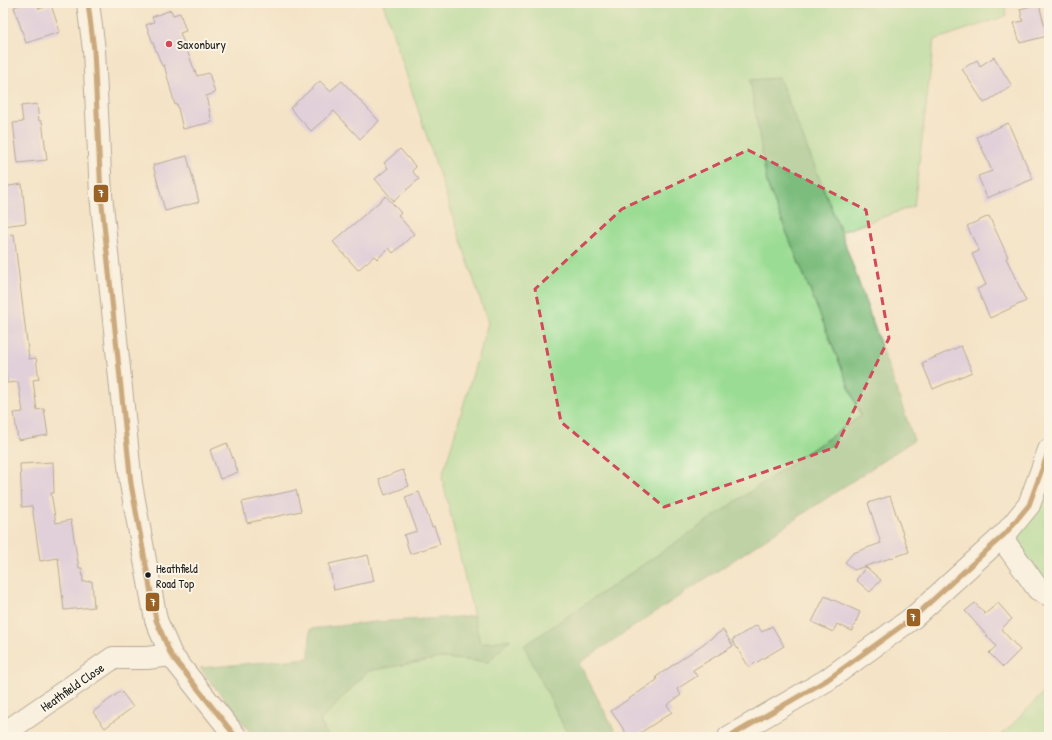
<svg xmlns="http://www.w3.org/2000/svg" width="1052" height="740" viewBox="0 0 1052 740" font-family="'Patrick Hand',sans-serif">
<rect width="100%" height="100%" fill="#fcf5e5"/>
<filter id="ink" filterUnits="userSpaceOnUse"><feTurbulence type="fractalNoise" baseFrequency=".025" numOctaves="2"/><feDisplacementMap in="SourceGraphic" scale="8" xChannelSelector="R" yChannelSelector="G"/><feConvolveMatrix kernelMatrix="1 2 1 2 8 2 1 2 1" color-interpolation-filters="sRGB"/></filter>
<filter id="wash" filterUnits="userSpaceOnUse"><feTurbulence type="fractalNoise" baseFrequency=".012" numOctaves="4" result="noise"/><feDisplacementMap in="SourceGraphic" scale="16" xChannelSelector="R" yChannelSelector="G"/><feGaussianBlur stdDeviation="0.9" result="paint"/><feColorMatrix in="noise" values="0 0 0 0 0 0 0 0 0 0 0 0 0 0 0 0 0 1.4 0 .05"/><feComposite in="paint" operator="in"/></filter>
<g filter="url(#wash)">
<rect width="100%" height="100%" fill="#f4e3c7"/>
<g fill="#9adc93" stroke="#5b7c58">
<path d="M 383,3 L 1005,3 L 1006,16 L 934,40 L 914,206 L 841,232 L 810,157 L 767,184 L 861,416 L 525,646 L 569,737 L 328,737 L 320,721 L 368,671 L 441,658 L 488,662 L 510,639 L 480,644 L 442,477 L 488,323 Z"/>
<path d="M 1049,450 L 1049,590 L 1006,533 Z"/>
<path d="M 1049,687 L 1049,737 L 1000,737 Z"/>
</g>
<g fill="#7bbc7d" stroke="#4c6c4c">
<path d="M 779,78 L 841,232 L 914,440 L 579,663 L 618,737 L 569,737 L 524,646 L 861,416 L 767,184 L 750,80 Z"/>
<path d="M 474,616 L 480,644 L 511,639 L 488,662 L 441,658 L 368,671 L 320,721 L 328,737 L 254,737 L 200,668 L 309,658 L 310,629 L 375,622 Z"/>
</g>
<g id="blocks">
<g fill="#cab7f1">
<path d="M 26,3 L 37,3 L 39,9 L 51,5 L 60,32 L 26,43 L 14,7 Z"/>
<path d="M 1039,4 L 1047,36 L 1020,43 L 1014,23 L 1023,21 L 1020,9 Z"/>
<path d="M 171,10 L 173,15 L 180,13 L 186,31 L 180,33 L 197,76 L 209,73 L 215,93 L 206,96 L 212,122 L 183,129 L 177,104 L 175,105 L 164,65 L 162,66 L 146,25 L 154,22 L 152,17 Z"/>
<path d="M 994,57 L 1012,86 L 984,103 L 962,69 L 977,60 L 980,66 Z"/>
<path d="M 320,81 L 330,91 L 342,81 L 379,121 L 360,139 L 334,111 L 311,131 L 290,108 Z"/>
<path d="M 37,104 L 39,121 L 42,121 L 47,160 L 18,163 L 13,123 L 23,122 L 21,106 Z"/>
<path d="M 1008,123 L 1033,179 L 987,198 L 978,176 L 992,171 L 977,137 Z"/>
<path d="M 400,149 L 416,167 L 412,171 L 419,179 L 394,201 L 375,179 L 388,168 L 384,163 Z"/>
<path d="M 187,156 L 199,202 L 165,211 L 153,165 Z"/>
<path d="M 22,184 L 26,223 L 3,226 L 3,187 Z"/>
<path d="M 386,196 L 401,213 L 398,215 L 414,234 L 393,253 L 389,248 L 377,259 L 374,256 L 358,270 L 333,242 Z"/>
<path d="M 989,216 L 1008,257 L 1006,258 L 1026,301 L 990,318 L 977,289 L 986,285 L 972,254 L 979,251 L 967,226 Z"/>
<path d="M 14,234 L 29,359 L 36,358 L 39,379 L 33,380 L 37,410 L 44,409 L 48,435 L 18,440 L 14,413 L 23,412 L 18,382 L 7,383 L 3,356 L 3,235 Z"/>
<path d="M 961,346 L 972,372 L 933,389 L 922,363 Z"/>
<path d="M 227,443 L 238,472 L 220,479 L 210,450 Z"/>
<path d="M 53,462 L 54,493 L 51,493 L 56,523 L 71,520 L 79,568 L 82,568 L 83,582 L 92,581 L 94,607 L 64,610 L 58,558 L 40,561 L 32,506 L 22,507 L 20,464 Z"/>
<path d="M 403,470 L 409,486 L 385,495 L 379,479 Z"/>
<path d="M 296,490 L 301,511 L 247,523 L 242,502 Z"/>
<path d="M 419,492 L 432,527 L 434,526 L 440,544 L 410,554 L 404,535 L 417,531 L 405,497 Z"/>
<path d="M 890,496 L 909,552 L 854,570 L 845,562 L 853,553 L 881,543 L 868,503 Z"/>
<path d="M 368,555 L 374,581 L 334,590 L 329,564 Z"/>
<path d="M 866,567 L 881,580 L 870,592 L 856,580 Z"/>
<path d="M 825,596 L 860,612 L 852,631 L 837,624 L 833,632 L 812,622 Z"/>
<path d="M 975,603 L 985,614 L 998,603 L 1012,619 L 1001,629 L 1020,650 L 1003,667 L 989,653 L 996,646 L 965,611 Z"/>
<path d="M 757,625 L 762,632 L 772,626 L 784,646 L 749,667 L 732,640 Z"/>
<path d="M 723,630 L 733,646 L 693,670 L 697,676 L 677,689 L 681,695 L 667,705 L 672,712 L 634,737 L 629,737 L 611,711 L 657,680 L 656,677 Z"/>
<path d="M 121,691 L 133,707 L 105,728 L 93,712 Z"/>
</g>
</g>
</g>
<g filter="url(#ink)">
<use href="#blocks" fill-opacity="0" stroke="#686258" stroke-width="1"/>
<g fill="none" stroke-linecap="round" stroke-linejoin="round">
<g stroke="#686258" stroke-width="24">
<g id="minor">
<path d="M 88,3 L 94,50 L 101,195 L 131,484 L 156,620 L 171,655 L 236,737"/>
<path d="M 1001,537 L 1038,589 L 1049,595"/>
<path d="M 3,734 L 113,658 L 147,658 L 171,655"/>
</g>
</g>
<g stroke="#686258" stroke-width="24">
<path id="major" d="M 729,737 L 827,680 L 914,617 L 1006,533 L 1029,505 L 1049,450"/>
</g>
<use href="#minor" stroke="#fff" stroke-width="22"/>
<use href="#major" stroke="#fff" stroke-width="22"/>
<g stroke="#fcf5e5" stroke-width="8">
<g id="bus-1">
<path d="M 88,3 L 94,50 L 101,195 L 131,484 L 156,620 L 171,655 L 236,737"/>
<path d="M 729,737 L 827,680 L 914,617 L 1006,533 L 1029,505 L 1049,450"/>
</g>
</g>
<use href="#bus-1" stroke="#9a6325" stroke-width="5"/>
</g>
</g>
<path d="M0 0H1052V740H0ZM 748,150 L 866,210 L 889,338 L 836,447 L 664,507 L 561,422 L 535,289 L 622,209 Z" fill="#f4e3c7" fill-opacity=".55" fill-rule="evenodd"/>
<path fill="none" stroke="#d1495b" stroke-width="3" stroke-dasharray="8 5" stroke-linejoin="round" d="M 748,150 L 866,210 L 889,338 L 836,447 L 664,507 L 561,422 L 535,289 L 622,209 Z"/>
<circle fill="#d1495b" stroke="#fcf5e5" stroke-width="1.5" cx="169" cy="44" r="4"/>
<circle fill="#1c1c1c" stroke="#fcf5e5" stroke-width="1.5" cx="148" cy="575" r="3.5"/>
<g text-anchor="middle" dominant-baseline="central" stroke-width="4" stroke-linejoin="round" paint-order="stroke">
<g font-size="12" fill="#1c1c1c" stroke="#fcf5e5" text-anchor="start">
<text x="156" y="568">Heathfield<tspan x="156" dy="15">Road Top</tspan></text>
</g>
<g font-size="13" fill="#1c1c1c" stroke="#fcf5e5" text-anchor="start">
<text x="177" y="44">Saxonbury</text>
</g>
<g font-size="13" fill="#1c1c1c" stroke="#fcf5e5">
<text transform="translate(72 687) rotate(-35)">Heathfield Close</text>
</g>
</g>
<g stroke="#fcf5e5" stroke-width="1.5">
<rect x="93" y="184" width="16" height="19" rx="4" fill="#9a6325"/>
<rect x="145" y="592" width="15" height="20" rx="4" fill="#9a6325"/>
<rect x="906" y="608" width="15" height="19" rx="4" fill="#9a6325"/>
</g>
<g font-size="11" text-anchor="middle" font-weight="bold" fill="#fff">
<text x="101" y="197">7</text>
<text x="153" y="606">7</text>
<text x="913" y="621">7</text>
</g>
<rect width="1052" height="740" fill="none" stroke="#fcf5e5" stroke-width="16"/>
</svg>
